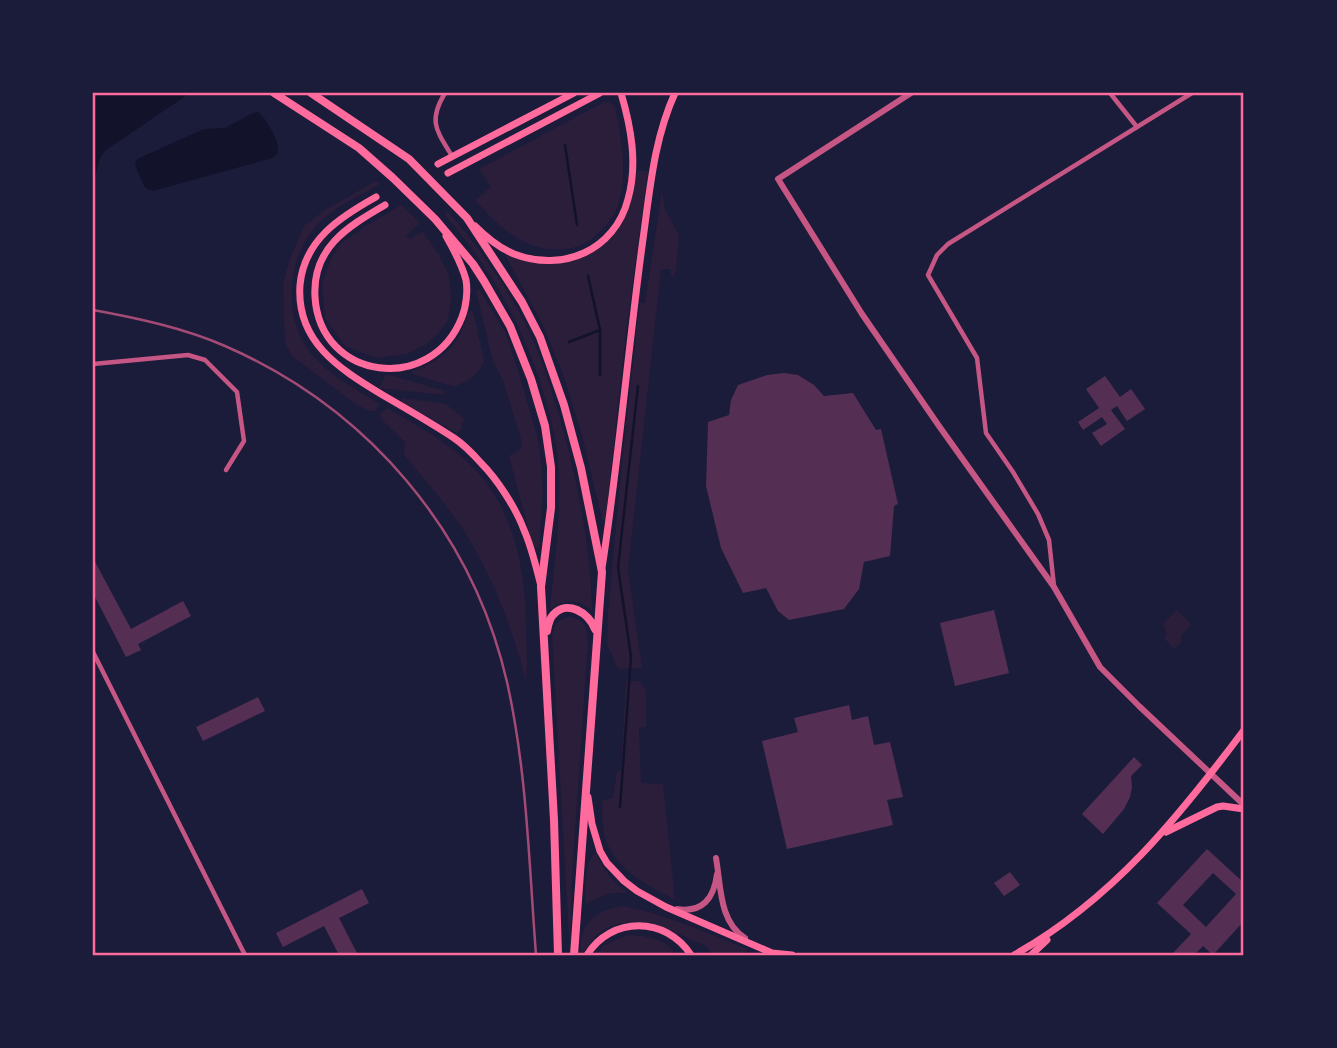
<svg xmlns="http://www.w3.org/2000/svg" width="1337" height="1048" viewBox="0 0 1337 1048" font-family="Commissioner,sans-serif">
<rect width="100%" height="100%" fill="#1b1b3a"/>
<g fill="#2a1e3b">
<path d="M 604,102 L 609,102 L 615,107 C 621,137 628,172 619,202 C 616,216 604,228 594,237 C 585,244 577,248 565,249 C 527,254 499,227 475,200 L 491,187 L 479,169 Z"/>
<path d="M 637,171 L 648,171 L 626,331 L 606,517 L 605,520 L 602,520 L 583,439 L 563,374 L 542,323 L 504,253 L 567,262 C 616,251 631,216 637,171 Z"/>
<path d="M 376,181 L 380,184 C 361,195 340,204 324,218 C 285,253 279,322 317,360 C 334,378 358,390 379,404 L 375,411 L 369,411 L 354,403 L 291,355 L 285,342 L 283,283 L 290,259 L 304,226 L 325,210 Z"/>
<path d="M 662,191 L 665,209 L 679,236 L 676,271 L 674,276 L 671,276 L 671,269 L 661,269 L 628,570 L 642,668 L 618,669 L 607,644 L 608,612 L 624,443 L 639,310 L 640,303 L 645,303 Z"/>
<path d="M 401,205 L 420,223 L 406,236 L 409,239 L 423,232 L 439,255 L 449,275 L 451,298 L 448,320 L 439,333 L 425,345 L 407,354 L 376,358 L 345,346 L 325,318 L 322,284 L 331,259 L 340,244 L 363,228 Z"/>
<path d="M 448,212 C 478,246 503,281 524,321 C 540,353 551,387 561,422 C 578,484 591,546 592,611 C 580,598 562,599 550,610 C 554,565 561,518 559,472 C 558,449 553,427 547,405 C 527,333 493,270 444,214 Z"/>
<path d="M 479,289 L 505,332 L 516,364 L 537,435 L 540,453 L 543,490 L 539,549 L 533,546 L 509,456 L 521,448 L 522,443 L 503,380 L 493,362 L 476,291 Z"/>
<path d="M 471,311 L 473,311 L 484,360 C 482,373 466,382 454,387 L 413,374 L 413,371 C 444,360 459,345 468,313 Z"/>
<path d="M 386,374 L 442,390 L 444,393 L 444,395 L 379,388 Z"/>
<path d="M 402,398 L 446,404 L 465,419 L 461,425 L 463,427 L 457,433 L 402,402 Z"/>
<path d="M 387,408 C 413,423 440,438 463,458 C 511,499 525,562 526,623 C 526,642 528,663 526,682 C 514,632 494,580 467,536 C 449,507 426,481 404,455 L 405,442 L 381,419 L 380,414 Z"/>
<path d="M 1177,610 L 1192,625 L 1181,635 L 1181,643 L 1174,649 L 1164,638 L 1167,635 L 1163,624 Z"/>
<path d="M 569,617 C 584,619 587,627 588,641 L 572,876 L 570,955 L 552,635 C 555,625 558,619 569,617 Z"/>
<path d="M 626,681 L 639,681 L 646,690 L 646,727 L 639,728 L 641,783 L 663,784 L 675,900 C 646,884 612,869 604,833 C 602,822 603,810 602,800 L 613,798 L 617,771 L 621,770 Z"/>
<path d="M 594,854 L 597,855 C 604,871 614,883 628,893 L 610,893 L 585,904 C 586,889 584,865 594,854 Z"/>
<path d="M 623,906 C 666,914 707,933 747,949 L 747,952 L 740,953 L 739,955 L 711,955 L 707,946 C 675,933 635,910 602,931 C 594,937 587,948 580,955 C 581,948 580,939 583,933 C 589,914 606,909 623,906 Z"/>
<path d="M 627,935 C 648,936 663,937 677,955 L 597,955 L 603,946 Z"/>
</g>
<g fill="#12122b">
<path d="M 93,93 L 185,93 L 187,95 L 106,150 C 96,159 100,169 93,179 Z"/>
<path d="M 258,112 C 265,117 279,140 278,149 C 278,155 276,155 272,158 L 153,191 L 147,189 L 144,186 L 135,165 L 137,159 L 204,129 L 225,128 L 253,113 Z"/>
</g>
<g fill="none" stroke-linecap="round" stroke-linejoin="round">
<g stroke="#12122b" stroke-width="2.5">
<path d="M 565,145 L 577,225"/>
<path d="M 588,276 L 600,330 L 600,375"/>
<path d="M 569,342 L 600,330"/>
<path d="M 620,807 L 631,657 L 618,567 L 638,386"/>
</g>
</g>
<g fill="#542f53" fill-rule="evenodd">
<path d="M 784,373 L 798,375 L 814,385 L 824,396 L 853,393 L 876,430 L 881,429 L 898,504 L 894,506 L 890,556 L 864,562 L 859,589 L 844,609 L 789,620 L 778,611 L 766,588 L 743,593 L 721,548 L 706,486 L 708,422 L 729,415 L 731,400 L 738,385 L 767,375 Z"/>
<path d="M 1105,376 L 1120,397 L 1131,389 L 1145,409 L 1127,421 L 1117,406 L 1111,410 L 1125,429 L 1101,446 L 1092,433 L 1107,424 L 1102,417 L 1083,430 L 1078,422 L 1099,408 L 1086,389 Z"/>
<path d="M 93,558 L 131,629 L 183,601 L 191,616 L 138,644 L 141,650 L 126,657 L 93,593 Z"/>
<path d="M 994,610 L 1009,673 L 955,686 L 940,623 Z"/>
<path d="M 258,697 L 265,711 L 203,741 L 196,727 Z"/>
<path d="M 849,705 L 852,720 L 868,716 L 874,745 L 890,742 L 903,797 L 887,800 L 893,825 L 787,849 L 762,741 L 798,732 L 794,718 Z"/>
<path d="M 1134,757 L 1142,765 L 1131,776 L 1132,787 L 1130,797 L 1124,809 L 1103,834 L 1082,814 Z"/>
<path d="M 1207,849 L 1244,883 L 1244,921 L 1213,955 L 1203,946 L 1194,955 L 1171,955 L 1191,934 L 1157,903 ZM 1213,873 L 1236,894 L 1206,927 L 1183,905 Z"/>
<path d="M 1010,872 L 1020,885 L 1004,896 L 994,883 Z"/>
<path d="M 362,889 L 369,903 L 339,918 L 358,955 L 339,955 L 324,926 L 283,947 L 276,933 Z"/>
</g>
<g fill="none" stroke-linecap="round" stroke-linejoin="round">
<g stroke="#c65784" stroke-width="4.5">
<path d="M 445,93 C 428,121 436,130 452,156"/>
<path d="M 1110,93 L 1137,127"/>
<path d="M 93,364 L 188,355 L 205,360 L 237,392 L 244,441 L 226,470"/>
<path d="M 1054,586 L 1049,540 L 1038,514 L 1013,472 L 986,433 L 977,358 L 928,275 L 937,255 L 948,244 L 1192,93"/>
<path d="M 93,652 L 245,955"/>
</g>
<g stroke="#c65784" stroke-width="6">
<path d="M 911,93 L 778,179 L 862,314 L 939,426 L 1054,587 L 1100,667 L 1139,706 L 1244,805"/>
<path d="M 716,858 C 721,886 719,922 745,938"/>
<path d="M 677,909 C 703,913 714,898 717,874"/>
</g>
<g stroke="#ff6b9d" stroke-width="7">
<path d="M 438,164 L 574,93"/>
<path d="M 448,173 L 600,93"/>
<path d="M 376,197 C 340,217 304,240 300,285 C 296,341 338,368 381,394 C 405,408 430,422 454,438 C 463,444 473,454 481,463 C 497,479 516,508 524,530 C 532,548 536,567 541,586"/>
<path d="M 385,205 C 347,227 312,248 315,297 C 320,381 432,395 462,317 C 466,307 468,291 466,280 C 462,265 454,250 446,236"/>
<path d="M 475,226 C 487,238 499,248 514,254 C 563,273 615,250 628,199 C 638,164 631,127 621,93"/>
<path d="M 602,568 C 619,459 628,348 643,239 C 650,189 654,139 675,93"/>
<path d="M 588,797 L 592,824 L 600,851 L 607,863 L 624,881 L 637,891 L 666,907 L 772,953 L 792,955"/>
<path d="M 1166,832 L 1217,807 L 1223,806 L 1244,809"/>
<path d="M 587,955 C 611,916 666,916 691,955"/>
<path d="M 1014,955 C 1112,900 1178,818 1244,730"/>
<path d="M 1031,955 L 1047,940"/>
</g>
<g stroke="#ff6b9d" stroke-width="8">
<path d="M 274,93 L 359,148 L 393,178 L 435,219 L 473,264 L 484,281 L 510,326 L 531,379 L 545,426 L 551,467 L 551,508 L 541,587 L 554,820 L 558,955"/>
<path d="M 311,93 L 409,159 L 467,218 L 522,302 L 540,337 L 564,405 L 581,468 L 602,572 L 574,955"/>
<path d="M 547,631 C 548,626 549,619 553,615 C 567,599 589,613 595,629"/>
</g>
<path stroke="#a44b75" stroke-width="2.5" d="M 93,310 C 137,318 184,328 225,346 C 367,408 472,530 507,682 C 527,771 529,864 536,955"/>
</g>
<rect width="1337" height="1048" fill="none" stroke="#1b1b3a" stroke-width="189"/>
<rect x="94" y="94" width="1148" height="860" fill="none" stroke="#ff6b9d" stroke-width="2.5"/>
</svg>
